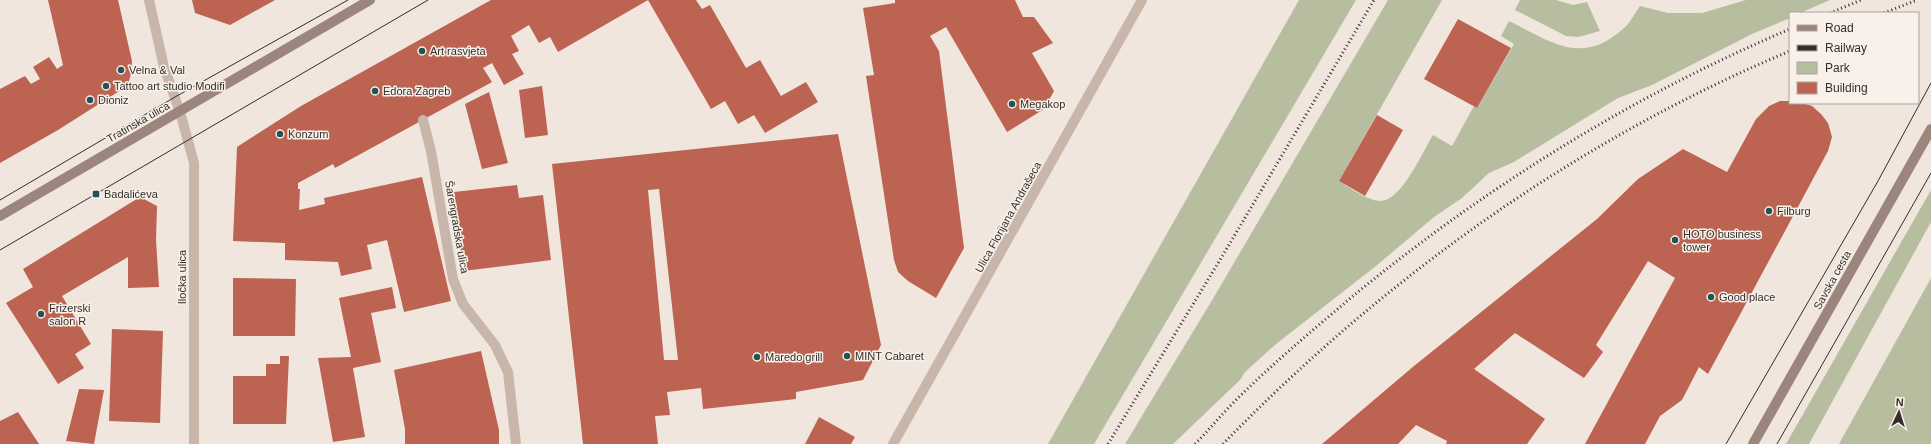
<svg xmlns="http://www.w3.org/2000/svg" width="1931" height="444" viewBox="0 0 1931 444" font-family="Helvetica,sans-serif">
<rect width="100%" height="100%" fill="#f0e6de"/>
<g fill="#b6be9f">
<path d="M 1299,0 L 1356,0 L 1094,444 L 1048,444 Z"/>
<path d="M 1388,0 L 1442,0 L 1339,181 C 1350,188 1368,201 1381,201 C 1402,200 1423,151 1433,135 L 1452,146 L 1474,106 L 1477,108 L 1514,44 L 1501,36 L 1509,21 C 1550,41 1582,67 1624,28 C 1630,23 1635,13 1640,6 L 1668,13 L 1702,13 L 1746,0 L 1830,0 L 1800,13 L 1790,13 L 1790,18 L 1752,34 L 1652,85 L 1618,98 L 1514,162 L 1489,173 L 1462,198 L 1434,217 L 1376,266 L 1276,344 L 1245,372 L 1240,380 L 1173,444 L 1125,444 L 1214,297 Z"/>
<path d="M 1520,0 L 1556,0 L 1573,5 L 1587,2 L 1600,31 L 1578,37 L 1566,36 L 1515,10 Z"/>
<path d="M 1931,190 L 1931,222 L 1809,444 L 1786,444 Z"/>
<path d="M 1931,278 L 1931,444 L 1839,444 Z"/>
</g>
<g fill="#bc6351" fill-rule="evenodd">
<path d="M 48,0 L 118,0 L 132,61 L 131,74 L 128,84 L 121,90 L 58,130 L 0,163 L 0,89 L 25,76 L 31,84 L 40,79 L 33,67 L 49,57 L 57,69 L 63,65 Z"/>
<path d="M 192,0 L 275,0 L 230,25 L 195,13 Z"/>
<path d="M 491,0 L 696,0 L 702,9 L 710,5 L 746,68 L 760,60 L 781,96 L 806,82 L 818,102 L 765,133 L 754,115 L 738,124 L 725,101 L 711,109 L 648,0 L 558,52 L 550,37 L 539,43 L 529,25 L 511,36 L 519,51 L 512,54 L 524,74 L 504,85 L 492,63 L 483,68 L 492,82 L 335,168 L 333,164 L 298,183 L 298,189 L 300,189 L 299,210 L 325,204 L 324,198 L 422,177 L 451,301 L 404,312 L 387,240 L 367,245 L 372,269 L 341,276 L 338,262 L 285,260 L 285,243 L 233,241 L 237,147 L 301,106 Z"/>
<path d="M 895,0 L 1015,0 L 1023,17 L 1034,17 L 1053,43 L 1032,53 L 1054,91 L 1044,109 L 1007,132 L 946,27 L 930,36 L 939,51 L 964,248 L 936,298 L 908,281 L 898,272 L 894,260 L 866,76 L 874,75 L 863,8 L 895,3 Z"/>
<path d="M 1458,19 L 1511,48 L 1477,108 L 1424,79 Z"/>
<path d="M 542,86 L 548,135 L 525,138 L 519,90 Z"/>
<path d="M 489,92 L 508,163 L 482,169 L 465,104 Z"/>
<path d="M 1780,101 L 1790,101 L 1790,103 L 1802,103 L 1812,106 L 1821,114 L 1828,123 L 1832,137 L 1828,151 L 1708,374 L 1699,367 L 1682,400 L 1660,416 L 1645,444 L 1585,444 L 1675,278 L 1648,261 L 1596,345 L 1603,352 L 1584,378 L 1515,333 L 1474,369 L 1545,419 L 1527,444 L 1446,444 L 1447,441 L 1416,425 L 1398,444 L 1322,444 L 1414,366 L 1597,219 L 1638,179 L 1683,149 L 1727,172 L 1756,119 L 1769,106 Z"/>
<path d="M 1377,115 L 1403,130 L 1365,196 L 1339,181 Z"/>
<path d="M 838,134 L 881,345 L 863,380 L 796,392 L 796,399 L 703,409 L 701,388 L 667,392 L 670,415 L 655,416 L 658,444 L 583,444 L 552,164 ZM 659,189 L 678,360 L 664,360 L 648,190 Z"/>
<path d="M 517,185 L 519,198 L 543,195 L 551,260 L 463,271 L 454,192 Z"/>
<path d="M 140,197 L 157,206 L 156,240 L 159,287 L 128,288 L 128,257 L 62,296 L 91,344 L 75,354 L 84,368 L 58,384 L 6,303 L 33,287 L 23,269 Z"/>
<path d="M 233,278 L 296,279 L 295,336 L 233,336 Z"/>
<path d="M 392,287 L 396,308 L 371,313 L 381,362 L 353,368 L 365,437 L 333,442 L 318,358 L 351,357 L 339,298 Z"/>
<path d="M 112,329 L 163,331 L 160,423 L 109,421 Z"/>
<path d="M 481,351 L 499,430 L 499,444 L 405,444 L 405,429 L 394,370 Z"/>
<path d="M 280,356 L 289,356 L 286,424 L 233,424 L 233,376 L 266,376 L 266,364 L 280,364 Z"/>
<path d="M 79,389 L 104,390 L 94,444 L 66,441 Z"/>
<path d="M 18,412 L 39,444 L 0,444 L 0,421 Z"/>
<path d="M 819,417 L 855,437 L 851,444 L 805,444 Z"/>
</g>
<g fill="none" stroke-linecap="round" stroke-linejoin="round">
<g stroke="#c8b6ab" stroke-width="10">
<path d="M 149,0 L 164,67 L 180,112 L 194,163 L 194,444"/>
<path d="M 423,120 L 431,151 L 453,279 L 463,304 L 495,345 L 508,372 L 516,444"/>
<path d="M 893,444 L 1142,0"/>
</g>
<g stroke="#9b857c" stroke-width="10">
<path d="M 0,216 L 370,0"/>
<path d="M 1753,444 L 1931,129"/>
</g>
<g stroke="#362d29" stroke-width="1">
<path d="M 0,200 L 175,97 L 348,0"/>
<path d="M 0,250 L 428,0"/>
<path d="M 1726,444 L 1878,181 L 1931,83"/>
<path d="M 1777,444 L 1931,173"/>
</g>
<g stroke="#362d29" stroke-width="3" stroke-dasharray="1 3" stroke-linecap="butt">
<path d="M 1830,13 L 1861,0"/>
<path d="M 1884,13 L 1917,0"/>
<path d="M 1108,444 L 1220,260 L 1374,0"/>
<path d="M 1195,444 C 1209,430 1221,415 1235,401 C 1272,364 1313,330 1353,296 C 1486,187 1632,96 1790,29"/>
<path d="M 1223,444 C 1383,279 1577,140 1790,51"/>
</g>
</g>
<g fill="#225454" stroke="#f8f1ea" stroke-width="1.5">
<circle cx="422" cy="51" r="4"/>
<circle cx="121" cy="70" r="4"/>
<circle cx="106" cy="86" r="4"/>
<circle cx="375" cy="91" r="4"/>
<circle cx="90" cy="100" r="4"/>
<circle cx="1012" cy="104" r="4"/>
<circle cx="280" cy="134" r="4"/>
<rect x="92" y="190" width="8" height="8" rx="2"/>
<circle cx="1769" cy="211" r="4"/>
<circle cx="1675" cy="240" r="4"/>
<circle cx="1711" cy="297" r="4"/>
<circle cx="41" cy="314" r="4"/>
<circle cx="847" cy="356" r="4"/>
<circle cx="757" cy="357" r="4"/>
</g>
<g text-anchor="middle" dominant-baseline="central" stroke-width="3" stroke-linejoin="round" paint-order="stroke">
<g font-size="11" fill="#362d29" stroke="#f8f1ea" text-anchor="start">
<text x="430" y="51">Art rasvjeta</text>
<text x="129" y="70">Velna &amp; Val</text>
<text x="114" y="86">Tattoo art studio Modifi</text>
<text x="383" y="91">Edora Zagreb</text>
<text x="98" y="100">Dioniz</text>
<text x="1020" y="104">Megakop</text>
<text x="288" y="134">Konzum</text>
<text x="104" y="194">Badalićeva</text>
<text x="1777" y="211">Filburg</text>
<text x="1683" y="234">HOTO business<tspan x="1683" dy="13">tower</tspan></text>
<text x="1719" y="297">Good place</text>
<text x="49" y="308">Frizerski<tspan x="49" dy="13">salon R</tspan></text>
<text x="855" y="356">MINT Cabaret</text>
<text x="765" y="357">Maredo grill</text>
</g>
<g font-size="11" fill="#362d29" stroke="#f8f1ea">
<text transform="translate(138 122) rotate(-30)">Tratinska ulica</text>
<text transform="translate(1008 217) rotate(-61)">Ulica Florijana Andrašeca</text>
<text transform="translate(457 227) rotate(80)">Šarengradska ulica</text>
<text transform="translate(182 277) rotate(-90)">Iločka ulica</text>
<text transform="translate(1832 280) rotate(-61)">Savska cesta</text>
</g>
</g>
<rect x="1789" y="12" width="130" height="92" fill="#f8f1ea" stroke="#aaa39d"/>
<rect x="1797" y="25" width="20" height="6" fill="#9b857c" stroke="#aaa39d"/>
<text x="1825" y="32" font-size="12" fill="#362d29">Road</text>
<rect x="1797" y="45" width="20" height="6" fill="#362d29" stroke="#aaa39d"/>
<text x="1825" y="52" font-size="12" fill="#362d29">Railway</text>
<rect x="1797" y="62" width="20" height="12" fill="#b6be9f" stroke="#aaa39d"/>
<text x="1825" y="72" font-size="12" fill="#362d29">Park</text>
<rect x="1797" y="82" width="20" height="12" fill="#bc6351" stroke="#aaa39d"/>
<text x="1825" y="92" font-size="12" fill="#362d29">Building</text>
<g transform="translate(1899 412) rotate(4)" stroke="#f8f1ea" stroke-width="3" paint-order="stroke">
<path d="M0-3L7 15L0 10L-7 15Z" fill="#362d29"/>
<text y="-6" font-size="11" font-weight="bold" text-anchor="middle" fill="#362d29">N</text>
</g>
</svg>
